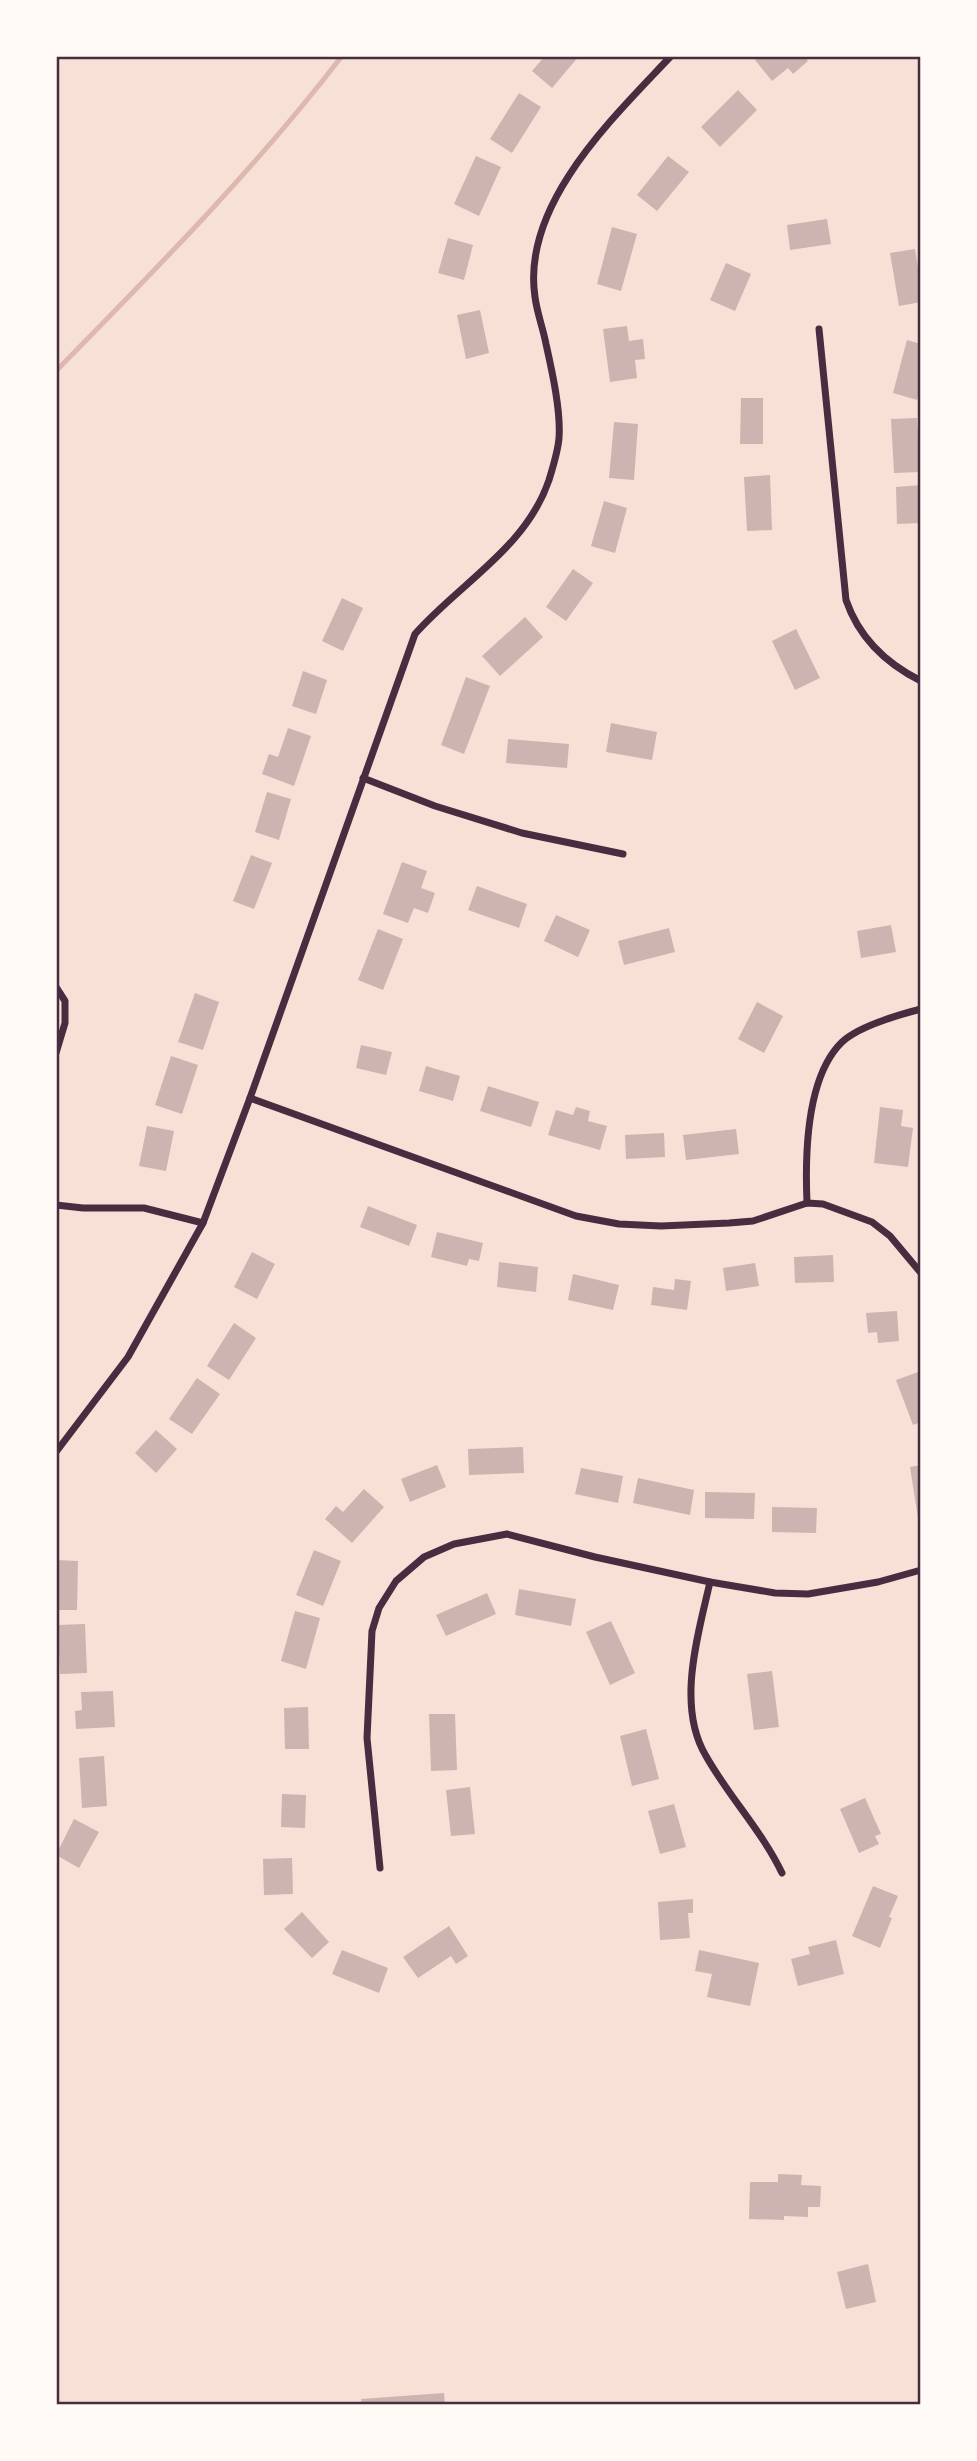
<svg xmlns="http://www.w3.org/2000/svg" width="977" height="2461" viewBox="0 0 977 2461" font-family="'Roboto Condensed',sans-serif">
<rect width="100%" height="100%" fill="#f7e1d7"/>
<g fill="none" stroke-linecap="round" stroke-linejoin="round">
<path stroke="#dcb8b0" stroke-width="5" d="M 56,371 C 155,270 256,168 342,56"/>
</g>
<g fill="#ccb4b1">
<path d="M 545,56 L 579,56 L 552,88 L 532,71 Z"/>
<path d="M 760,56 L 804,56 L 808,61 L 793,74 L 788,68 L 772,81 L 755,60 Z"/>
<path d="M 738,90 L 757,110 L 720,147 L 701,127 Z"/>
<path d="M 519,93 L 541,107 L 512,153 L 490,139 Z"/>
<path d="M 476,156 L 501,167 L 479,216 L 454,204 Z"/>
<path d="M 668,156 L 689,172 L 657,211 L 637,195 Z"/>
<path d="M 827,219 L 831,244 L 790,250 L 787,225 Z"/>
<path d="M 612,227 L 637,234 L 621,291 L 597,284 Z"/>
<path d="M 448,238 L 473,245 L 464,280 L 438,273 Z"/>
<path d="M 915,249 L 921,286 L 921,302 L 899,306 L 890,253 Z"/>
<path d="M 726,263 L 751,274 L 735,311 L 710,300 Z"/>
<path d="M 480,310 L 489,353 L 466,359 L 457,315 Z"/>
<path d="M 627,326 L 629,341 L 643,339 L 645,359 L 635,360 L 637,378 L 610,382 L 603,329 Z"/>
<path d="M 907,340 L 921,344 L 921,384 L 917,400 L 893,393 Z"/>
<path d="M 741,398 L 763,398 L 763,444 L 740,444 Z"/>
<path d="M 917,418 L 920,472 L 894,473 L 891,419 Z"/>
<path d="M 614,422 L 638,424 L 634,480 L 609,478 Z"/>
<path d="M 770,475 L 772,530 L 747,531 L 744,477 Z"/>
<path d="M 921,485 L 921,523 L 897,524 L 896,487 Z"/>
<path d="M 604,501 L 627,508 L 615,553 L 591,546 Z"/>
<path d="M 573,569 L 593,583 L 566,621 L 546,607 Z"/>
<path d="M 342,598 L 363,608 L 343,651 L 322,641 Z"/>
<path d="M 525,617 L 543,637 L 500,676 L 482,656 Z"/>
<path d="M 796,629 L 820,678 L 795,690 L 772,641 Z"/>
<path d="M 303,671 L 327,680 L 316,714 L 292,706 Z"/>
<path d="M 466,677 L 490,686 L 464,754 L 441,745 Z"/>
<path d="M 611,723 L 657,732 L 652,760 L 606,752 Z"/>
<path d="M 288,728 L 311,736 L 294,786 L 262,774 L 269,754 L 278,757 Z"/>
<path d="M 508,739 L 569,744 L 567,768 L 506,763 Z"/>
<path d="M 267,792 L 291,799 L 279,840 L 255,832 Z"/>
<path d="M 251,855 L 272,863 L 254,909 L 233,901 Z"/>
<path d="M 402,862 L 427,871 L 421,888 L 435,893 L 428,913 L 414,908 L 408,923 L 383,914 Z"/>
<path d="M 477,886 L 527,904 L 519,928 L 468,910 Z"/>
<path d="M 556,915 L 590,930 L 578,957 L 544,941 Z"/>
<path d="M 891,925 L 896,952 L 861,958 L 857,931 Z"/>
<path d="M 669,928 L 675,952 L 624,965 L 618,941 Z"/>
<path d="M 378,929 L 403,939 L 383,990 L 358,980 Z"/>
<path d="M 195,993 L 219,1002 L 203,1050 L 178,1042 Z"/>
<path d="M 757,1002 L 783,1016 L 764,1053 L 738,1039 Z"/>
<path d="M 361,1045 L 392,1052 L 386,1075 L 356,1068 Z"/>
<path d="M 171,1056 L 198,1065 L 182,1114 L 155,1105 Z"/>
<path d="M 426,1066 L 460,1076 L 453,1101 L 419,1091 Z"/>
<path d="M 488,1086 L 539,1102 L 531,1127 L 480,1111 Z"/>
<path d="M 576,1107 L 590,1111 L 588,1121 L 607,1126 L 600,1150 L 548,1135 L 556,1110 L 573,1115 Z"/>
<path d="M 880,1107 L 903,1110 L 901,1126 L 913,1128 L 908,1167 L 874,1163 Z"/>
<path d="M 147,1126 L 174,1131 L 166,1171 L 139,1166 Z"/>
<path d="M 736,1129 L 739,1154 L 686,1160 L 683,1135 Z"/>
<path d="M 664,1133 L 665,1157 L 626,1159 L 625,1135 Z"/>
<path d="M 368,1206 L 417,1225 L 409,1246 L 360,1227 Z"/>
<path d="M 437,1232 L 483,1243 L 479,1261 L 469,1259 L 467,1266 L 431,1257 Z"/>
<path d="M 252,1252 L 275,1264 L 257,1299 L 234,1287 Z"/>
<path d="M 833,1255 L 834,1282 L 795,1283 L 794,1257 Z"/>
<path d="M 499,1262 L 538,1267 L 536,1292 L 497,1287 Z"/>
<path d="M 755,1263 L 759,1286 L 726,1291 L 723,1268 Z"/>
<path d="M 573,1274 L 619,1285 L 613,1310 L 568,1300 Z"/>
<path d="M 675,1279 L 691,1281 L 687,1310 L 651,1305 L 653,1287 L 674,1290 Z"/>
<path d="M 897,1311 L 899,1341 L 878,1343 L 877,1332 L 868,1333 L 866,1313 Z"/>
<path d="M 234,1323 L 256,1338 L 229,1380 L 207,1366 Z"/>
<path d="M 921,1371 L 921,1422 L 913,1425 L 896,1380 Z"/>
<path d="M 197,1378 L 220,1394 L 192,1434 L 169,1419 Z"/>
<path d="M 156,1430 L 177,1449 L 156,1473 L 135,1453 Z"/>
<path d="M 523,1447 L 524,1473 L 469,1475 L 468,1449 Z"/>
<path d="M 437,1465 L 446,1487 L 410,1502 L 401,1479 Z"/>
<path d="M 921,1465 L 921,1517 L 918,1518 L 910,1467 Z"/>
<path d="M 581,1468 L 623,1476 L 618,1503 L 575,1494 Z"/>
<path d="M 638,1478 L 694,1490 L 690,1515 L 633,1503 Z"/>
<path d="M 364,1489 L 384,1507 L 352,1543 L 325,1519 L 336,1506 L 343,1512 Z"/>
<path d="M 705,1492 L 755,1493 L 754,1519 L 705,1518 Z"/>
<path d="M 772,1507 L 817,1508 L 816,1533 L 772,1532 Z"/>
<path d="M 314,1550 L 341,1561 L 323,1606 L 296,1595 Z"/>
<path d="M 56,1560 L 78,1561 L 77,1610 L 56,1610 Z"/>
<path d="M 519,1589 L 576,1599 L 571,1626 L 515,1615 Z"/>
<path d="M 487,1593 L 496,1614 L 446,1636 L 436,1615 Z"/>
<path d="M 295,1611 L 320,1618 L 306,1669 L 281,1661 Z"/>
<path d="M 611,1621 L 635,1673 L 610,1685 L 586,1632 Z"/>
<path d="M 85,1624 L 87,1673 L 60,1674 L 58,1625 Z"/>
<path d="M 772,1671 L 779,1727 L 754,1730 L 747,1674 Z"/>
<path d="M 113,1691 L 115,1727 L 76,1729 L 75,1711 L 82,1710 L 81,1692 Z"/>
<path d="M 308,1707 L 309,1749 L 285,1749 L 284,1708 Z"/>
<path d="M 429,1714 L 455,1714 L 457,1770 L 431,1771 Z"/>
<path d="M 646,1729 L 659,1779 L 632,1786 L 620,1736 Z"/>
<path d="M 104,1756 L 107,1806 L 82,1808 L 79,1758 Z"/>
<path d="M 470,1787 L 475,1834 L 451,1836 L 446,1790 Z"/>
<path d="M 282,1794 L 306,1795 L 305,1828 L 281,1827 Z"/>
<path d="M 865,1798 L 881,1834 L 875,1836 L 879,1844 L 859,1853 L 840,1809 Z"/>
<path d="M 674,1804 L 686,1847 L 660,1854 L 648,1811 Z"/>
<path d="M 74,1819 L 99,1832 L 79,1868 L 56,1855 Z"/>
<path d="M 292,1858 L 293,1894 L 264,1895 L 263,1859 Z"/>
<path d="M 873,1886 L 898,1896 L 889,1917 L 892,1918 L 880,1948 L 852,1936 Z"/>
<path d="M 693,1899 L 693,1913 L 688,1913 L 690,1938 L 660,1940 L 658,1902 Z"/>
<path d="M 302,1912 L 329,1942 L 312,1958 L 284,1929 Z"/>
<path d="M 449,1926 L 468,1956 L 456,1964 L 451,1956 L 418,1978 L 403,1957 Z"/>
<path d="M 836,1940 L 844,1974 L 798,1986 L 791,1959 L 810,1954 L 808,1947 Z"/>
<path d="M 342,1950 L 388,1968 L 379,1993 L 332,1974 Z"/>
<path d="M 699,1950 L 759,1963 L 750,2006 L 707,1997 L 712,1974 L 695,1971 Z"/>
<path d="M 778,2174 L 802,2175 L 801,2185 L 821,2186 L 820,2207 L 808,2207 L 808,2217 L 784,2216 L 784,2220 L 749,2219 L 750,2182 L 778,2182 Z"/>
<path d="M 868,2264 L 876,2302 L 846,2309 L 837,2272 Z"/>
<path d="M 444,2393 L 445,2405 L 362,2405 L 361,2399 Z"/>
</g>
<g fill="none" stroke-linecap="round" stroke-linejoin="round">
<g stroke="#4a2c40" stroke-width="7">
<path d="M 819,329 L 846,600 C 859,638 885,663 921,681"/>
<path d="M 363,778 L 435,806 L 522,833 L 623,854"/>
<path d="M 56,987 L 65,1001 L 65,1023 L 56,1053"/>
<path d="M 250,1098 L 576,1216 L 619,1224 L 661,1226 L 729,1223 L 753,1221 L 807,1203 L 823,1204 L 872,1222 L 890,1236 L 921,1273"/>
<path d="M 807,1203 C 805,1156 806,1077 842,1042 C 859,1026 898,1015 921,1009"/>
<path d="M 56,1205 L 83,1208 L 144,1208 L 203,1223"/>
<path d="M 56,1452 L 128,1357 L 203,1223 L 250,1098 L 415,634 C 460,583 526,548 549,480 C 553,467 558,451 559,438 C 561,411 552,371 546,344 C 543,328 537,313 535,297 C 521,204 613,118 671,56"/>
<path d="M 710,1582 C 698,1635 676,1706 706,1756 C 729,1797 762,1831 782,1873"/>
<path d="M 380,1868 L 367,1738 L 372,1631 L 379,1608 L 396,1581 L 424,1557 L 454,1544 L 507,1534 L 595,1557 L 710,1582 L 775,1593 L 808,1594 L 878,1582 L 921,1570"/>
</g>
</g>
<rect width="977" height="2461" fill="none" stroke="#fffaf5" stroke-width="116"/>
<rect x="58" y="58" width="861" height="2345" fill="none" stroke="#4a2c40" stroke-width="2.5"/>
</svg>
